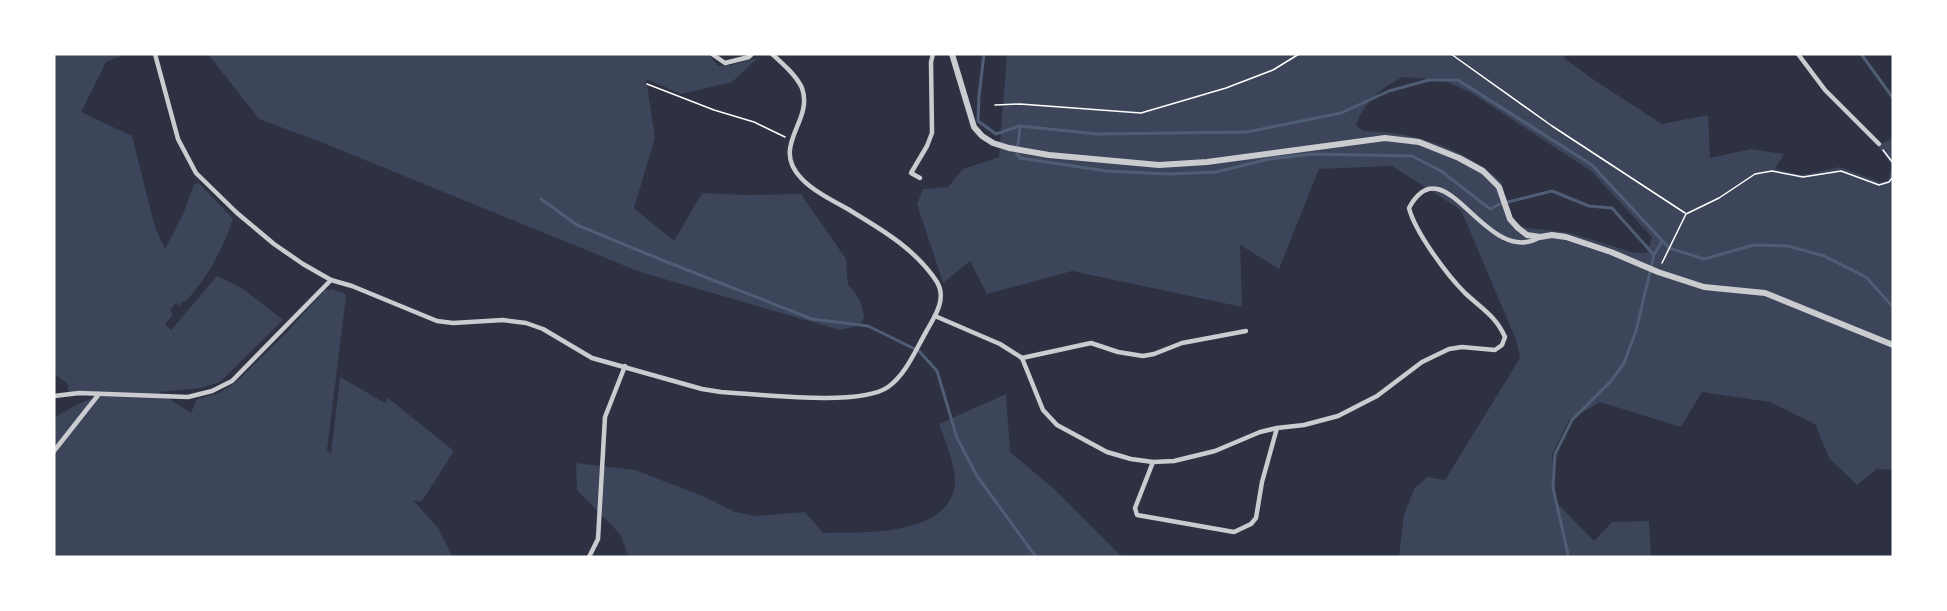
<svg xmlns="http://www.w3.org/2000/svg" width="1947" height="611" viewBox="0 0 1947 611" font-family="Mulish,sans-serif">
<rect width="100%" height="100%" fill="#2d3142"/>
<g fill="#3c4559" fill-rule="evenodd">
<path d="M 54,54 L 126,54 L 106,62 L 81,112 L 132,136 L 155,227 L 165,249 L 185,210 L 194,184 L 199,183 L 233,219 C 223,249 207,279 185,302 L 183,301 L 179,306 L 176,303 L 170,310 L 173,315 L 165,324 L 171,330 L 217,276 L 242,288 L 283,320 L 220,382 L 201,388 L 159,392 L 191,413 L 197,399 L 219,393 L 235,383 L 285,334 L 325,290 L 332,289 L 345,294 L 346,297 L 327,450 L 331,453 L 340,377 L 385,403 L 388,398 L 454,451 L 424,498 L 420,502 L 413,500 L 438,528 L 453,557 L 54,557 L 54,418 L 74,406 L 105,393 L 74,394 L 68,391 L 68,384 L 54,374 Z"/>
<path d="M 208,54 L 642,54 L 644,56 L 650,54 L 708,54 L 718,66 L 731,65 L 758,58 L 732,82 L 681,94 L 646,79 L 655,138 L 634,208 L 674,241 L 702,193 L 748,195 L 801,194 L 846,259 L 848,284 L 860,300 L 864,316 L 861,325 L 840,330 L 640,272 L 323,143 L 259,119 Z"/>
<path d="M 1007,54 L 1566,54 L 1564,58 L 1597,82 L 1662,124 L 1708,115 L 1710,158 L 1751,149 L 1784,154 L 1775,169 L 1802,175 L 1840,167 L 1880,182 L 1888,181 L 1892,165 L 1876,143 L 1883,143 L 1893,138 L 1893,470 L 1877,469 L 1857,485 L 1829,458 L 1815,424 L 1770,402 L 1702,392 L 1681,427 L 1600,402 L 1569,420 L 1552,454 L 1556,502 L 1594,541 L 1612,522 L 1649,521 L 1651,557 L 1399,557 L 1404,515 L 1414,489 L 1427,477 L 1445,480 L 1520,358 L 1516,340 L 1461,210 L 1392,166 L 1319,169 L 1279,269 L 1240,245 L 1242,307 L 1072,271 L 987,294 L 970,261 L 943,283 L 917,204 L 923,189 L 948,187 L 963,169 L 999,157 ZM 1403,77 L 1442,80 L 1470,92 L 1591,171 L 1652,237 L 1647,253 L 1635,253 L 1570,233 L 1523,227 L 1505,213 L 1502,183 C 1475,157 1442,143 1405,135 C 1392,132 1376,132 1363,131 L 1356,125 C 1364,102 1382,87 1403,77 Z"/>
<path d="M 1006,394 L 1010,452 L 1054,489 L 1122,557 L 629,557 L 620,534 L 577,490 L 576,463 L 635,470 L 705,497 L 735,512 L 756,516 L 805,512 L 823,533 C 860,532 942,537 954,490 C 959,475 945,439 939,424 Z"/>
</g>
<g fill="none" stroke-linecap="round" stroke-linejoin="round">
<g stroke="#4f5d75" stroke-width="3">
<path d="M 984,54 L 979,96 L 978,121 L 996,134 L 1020,126 L 1097,134 L 1247,132 L 1341,113 L 1389,91 L 1429,80 L 1458,80 L 1592,165 L 1669,248 L 1704,259 L 1754,245 L 1788,246 L 1824,256 L 1866,277 L 1893,307"/>
<path d="M 1861,54 L 1893,98"/>
<path d="M 1020,126 L 1017,154 L 1020,158 L 1106,171 L 1170,174 L 1216,172 L 1269,159 L 1312,154 L 1412,156 L 1441,171 L 1490,209 L 1500,204 L 1552,191 L 1589,206 L 1612,208 L 1654,255"/>
<path d="M 541,199 L 577,225 L 662,260 L 812,319 L 868,326 L 919,351 L 937,371 L 957,438 L 977,476 L 1036,557"/>
<path d="M 1567,557 L 1568,554 L 1553,488 L 1555,454 L 1572,420 L 1611,381 L 1624,363 L 1636,331 L 1654,255 L 1662,241"/>
</g>
<g stroke="#fff" stroke-width="1.5">
<path d="M 1451,54 L 1552,126 L 1685,213"/>
<path d="M 647,84 L 714,110 L 754,122 L 785,137"/>
<path d="M 995,105 L 1020,104 L 1141,113 L 1226,88 L 1273,70 L 1299,54"/>
<path d="M 1883,150 L 1893,163"/>
<path d="M 1662,263 L 1686,214 L 1719,198 L 1755,174 L 1772,171 L 1803,177 L 1841,171 L 1879,185 L 1889,182 L 1893,177"/>
</g>
<g stroke="#caccd0" stroke-width="4.5">
<path d="M 155,54 L 178,139 L 196,173 L 237,213 L 274,244 L 303,264 L 331,280 L 352,286 L 437,321 L 453,323 L 503,320 L 526,323 L 543,329 L 592,358 L 702,389 L 721,392 C 758,394 860,407 888,387 C 906,374 915,351 926,332 C 935,316 947,299 937,282 C 915,248 879,228 846,208 C 831,200 812,190 801,178 C 770,145 814,122 802,88 C 796,75 782,63 772,54"/>
<path d="M 712,54 L 725,63 L 749,57 L 752,54"/>
<path d="M 1798,54 L 1825,90 L 1879,144"/>
<path d="M 920,178 L 911,173 L 927,146 L 932,133 L 931,62 L 933,54"/>
<path d="M 935,316 L 1000,344 L 1022,358 L 1043,410 L 1057,425 L 1107,452 L 1131,459 L 1153,462 L 1174,461 L 1215,451 L 1260,432 L 1277,428 L 1304,425 L 1338,416 L 1377,396 L 1422,362 L 1449,349 L 1462,347 L 1495,350 L 1502,345 L 1505,337 C 1496,316 1481,308 1465,293 C 1447,275 1415,232 1409,208 C 1445,141 1486,270 1540,237"/>
<path d="M 1022,358 L 1091,343 L 1118,352 L 1143,356 L 1154,354 L 1182,343 L 1246,331"/>
<path d="M 54,396 L 79,393 L 188,397 L 212,391 L 232,381 L 331,280"/>
<path d="M 54,451 L 99,394"/>
<path d="M 1153,462 L 1135,508 L 1137,515 L 1234,532 L 1251,524 L 1256,518 L 1262,482 L 1277,428"/>
<path d="M 589,557 L 598,539 L 605,417 L 625,366"/>
</g>
<path stroke="#caccd0" stroke-width="6" d="M 952,54 L 974,127 L 982,136 L 993,143 L 1009,148 L 1049,155 L 1159,165 L 1207,162 L 1385,138 L 1419,142 L 1459,158 L 1483,171 L 1499,187 L 1510,219 L 1518,228 L 1527,235 L 1540,237 L 1552,235 L 1566,237 L 1611,252 L 1658,272 L 1704,287 L 1765,293 L 1893,345"/>
</g>
<rect width="1947" height="611" fill="none" stroke="#ffffff" stroke-width="111"/>
</svg>
